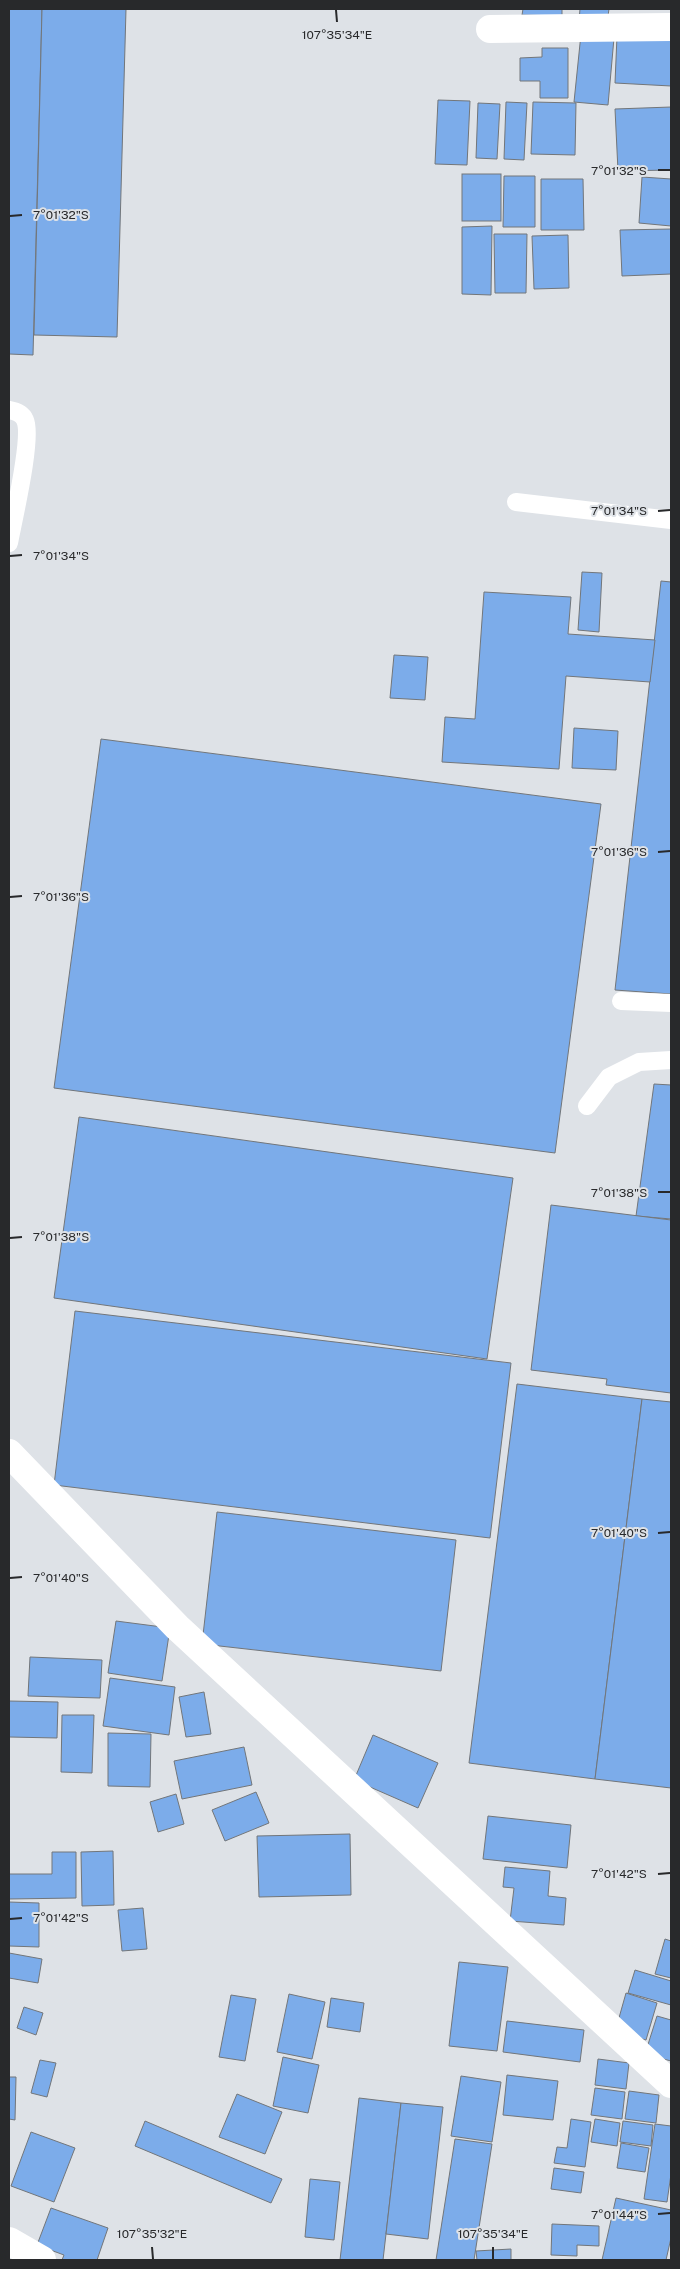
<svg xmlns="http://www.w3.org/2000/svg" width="680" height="2269" viewBox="0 0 680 2269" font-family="'Public Sans',sans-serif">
<rect width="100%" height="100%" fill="#dee2e7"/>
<g fill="#7cacea" stroke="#72767a">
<path d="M 9,9 L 42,9 L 33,355 L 9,354 Z"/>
<path d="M 42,9 L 126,9 L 117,337 L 34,335 Z"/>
<path d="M 523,9 L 562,9 L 562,16 L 522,15 Z"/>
<path d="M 580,9 L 609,9 L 607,23 L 579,21 Z"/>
<path d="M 581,34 L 614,38 L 608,105 L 574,102 Z"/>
<path d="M 617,36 L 671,39 L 671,86 L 615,83 Z"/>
<path d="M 542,48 L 568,48 L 568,98 L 540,98 L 540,81 L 520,81 L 520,58 L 542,57 Z"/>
<path d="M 438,100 L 470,101 L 467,165 L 435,164 Z"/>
<path d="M 506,102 L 527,103 L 524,160 L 504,159 Z"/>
<path d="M 533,102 L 576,103 L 575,155 L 531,154 Z"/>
<path d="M 478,103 L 500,104 L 497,159 L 476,158 Z"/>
<path d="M 671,107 L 671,170 L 618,171 L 615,109 Z"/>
<rect x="462" y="174" width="39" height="47"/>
<path d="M 504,176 L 535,176 L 535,227 L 503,227 Z"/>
<path d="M 642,177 L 671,179 L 671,226 L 639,223 Z"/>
<path d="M 541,179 L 583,179 L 584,230 L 541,230 Z"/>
<path d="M 492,226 L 491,295 L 462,294 L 462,227 Z"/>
<path d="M 671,229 L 671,274 L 622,276 L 620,230 Z"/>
<path d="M 494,234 L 527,234 L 526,293 L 495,293 Z"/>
<path d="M 568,235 L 569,288 L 534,289 L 532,236 Z"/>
<path d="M 582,572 L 602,573 L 599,632 L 578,630 Z"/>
<path d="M 661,581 L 671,582 L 671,994 L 615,990 Z"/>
<path d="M 484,592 L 571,597 L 568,634 L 655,640 L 650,682 L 566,676 L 559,769 L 442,762 L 445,717 L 475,719 Z"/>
<path d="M 394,655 L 428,657 L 425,700 L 390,698 Z"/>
<path d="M 574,728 L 618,731 L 616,770 L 572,768 Z"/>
<path d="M 101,739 L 601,804 L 555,1153 L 54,1088 Z"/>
<path d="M 654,1084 L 671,1085 L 671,1219 L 636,1216 Z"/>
<path d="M 79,1117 L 513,1178 L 487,1359 L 54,1298 Z"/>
<path d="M 551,1205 L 671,1220 L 671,1393 L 606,1385 L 607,1379 L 531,1370 Z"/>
<path d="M 75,1311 L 511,1363 L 490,1538 L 54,1485 Z"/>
<path d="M 517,1384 L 642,1399 L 595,1779 L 469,1763 Z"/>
<path d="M 642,1399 L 671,1402 L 671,1788 L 595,1779 Z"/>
<path d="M 217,1512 L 456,1540 L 441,1671 L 202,1644 Z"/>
<path d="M 116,1621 L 170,1628 L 162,1681 L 108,1673 Z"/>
<path d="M 30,1657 L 102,1660 L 100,1698 L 28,1696 Z"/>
<path d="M 110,1678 L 175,1687 L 169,1735 L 103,1726 Z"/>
<path d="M 204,1692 L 211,1734 L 186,1737 L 179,1697 Z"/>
<path d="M 9,1701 L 58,1702 L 57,1738 L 9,1737 Z"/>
<path d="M 62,1715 L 94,1715 L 92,1773 L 61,1772 Z"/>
<path d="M 108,1733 L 151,1734 L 150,1787 L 108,1786 Z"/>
<path d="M 373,1735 L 438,1763 L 418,1808 L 354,1780 Z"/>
<path d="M 244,1747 L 252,1785 L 182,1799 L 174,1761 Z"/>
<path d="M 256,1792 L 269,1823 L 225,1841 L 212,1810 Z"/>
<path d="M 176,1794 L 184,1824 L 158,1832 L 150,1802 Z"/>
<path d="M 488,1816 L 571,1825 L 567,1868 L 483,1859 Z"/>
<path d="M 350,1834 L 351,1895 L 259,1897 L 257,1836 Z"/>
<path d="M 113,1851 L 114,1905 L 82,1906 L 81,1852 Z"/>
<path d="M 52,1852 L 76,1852 L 76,1898 L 9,1899 L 9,1874 L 52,1874 Z"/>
<path d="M 505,1867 L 550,1871 L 548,1896 L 566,1898 L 564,1925 L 510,1921 L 514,1888 L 503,1887 Z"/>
<path d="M 9,1902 L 39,1903 L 39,1947 L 9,1946 Z"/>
<path d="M 143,1908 L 147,1949 L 122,1951 L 118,1910 Z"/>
<path d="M 665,1939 L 671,1941 L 671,1978 L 655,1974 Z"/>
<path d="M 9,1953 L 42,1959 L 38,1983 L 9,1978 Z"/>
<path d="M 459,1962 L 508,1967 L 497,2051 L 449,2046 Z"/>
<path d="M 635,1970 L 671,1981 L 671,2005 L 628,1993 Z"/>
<path d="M 626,1993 L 657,2003 L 646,2040 L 615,2032 Z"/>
<path d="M 289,1994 L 325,2002 L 312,2059 L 277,2052 Z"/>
<path d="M 231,1995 L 256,1999 L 245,2061 L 219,2057 Z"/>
<path d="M 331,1998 L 364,2003 L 360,2032 L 327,2027 Z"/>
<path d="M 24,2007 L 43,2013 L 36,2035 L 17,2028 Z"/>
<path d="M 657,2016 L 671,2020 L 671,2061 L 645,2054 Z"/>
<path d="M 507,2021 L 584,2030 L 580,2062 L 503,2052 Z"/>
<path d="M 283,2057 L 319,2065 L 308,2113 L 273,2106 Z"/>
<path d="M 598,2059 L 629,2063 L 626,2089 L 595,2085 Z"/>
<path d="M 40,2060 L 56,2063 L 47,2097 L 31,2093 Z"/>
<path d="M 507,2075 L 558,2081 L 553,2120 L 503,2115 Z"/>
<path d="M 461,2076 L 501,2082 L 492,2142 L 451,2136 Z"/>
<path d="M 9,2077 L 16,2077 L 15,2120 L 9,2119 Z"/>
<path d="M 595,2088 L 625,2092 L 622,2119 L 591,2115 Z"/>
<path d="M 629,2091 L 659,2095 L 656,2123 L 625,2119 Z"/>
<path d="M 237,2094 L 282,2112 L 265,2154 L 219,2137 Z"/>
<path d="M 359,2098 L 401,2103 L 383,2260 L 340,2260 Z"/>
<path d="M 401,2103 L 443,2107 L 428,2239 L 386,2234 Z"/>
<path d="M 571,2119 L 591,2122 L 585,2167 L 554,2163 L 557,2147 L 567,2148 Z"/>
<path d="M 595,2119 L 620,2123 L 617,2146 L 591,2142 Z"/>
<path d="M 145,2121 L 282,2179 L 271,2203 L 135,2146 Z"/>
<path d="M 623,2121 L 653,2125 L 651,2146 L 620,2142 Z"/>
<path d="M 655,2124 L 671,2126 L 671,2174 L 667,2202 L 644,2199 Z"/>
<path d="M 31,2132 L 75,2148 L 54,2202 L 11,2186 Z"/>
<path d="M 455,2139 L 492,2144 L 474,2260 L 436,2260 Z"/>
<path d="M 621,2143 L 649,2148 L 645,2172 L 617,2168 Z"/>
<path d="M 554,2168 L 584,2172 L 581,2193 L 551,2189 Z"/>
<path d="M 310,2179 L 340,2182 L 334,2240 L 305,2237 Z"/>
<path d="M 616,2198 L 671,2210 L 671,2238 L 666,2260 L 602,2260 Z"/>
<path d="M 51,2208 L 108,2228 L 97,2260 L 62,2260 L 64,2255 L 37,2245 Z"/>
<path d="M 552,2224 L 599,2226 L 599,2246 L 577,2245 L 577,2256 L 551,2255 Z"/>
<path d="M 511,2249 L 511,2260 L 477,2260 L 476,2251 Z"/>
</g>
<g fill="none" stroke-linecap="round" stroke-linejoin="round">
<g stroke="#fff" stroke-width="18">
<path d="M 9,410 C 15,411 22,413 25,420 C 33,437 13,521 9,543"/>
<path d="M 516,502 L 671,520"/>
<path d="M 621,1001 L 671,1003"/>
<path d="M 587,1106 L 609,1077 L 639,1062 L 671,1060"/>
</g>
<g stroke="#fff" stroke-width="28">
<path d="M 490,29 L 671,27"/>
<path d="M 9,1453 L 177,1627 L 671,2084"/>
<path d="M 9,2241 L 42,2260"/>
</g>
</g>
<path fill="none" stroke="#28292b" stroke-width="2" d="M 336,10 L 337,22M 658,170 L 670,170M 10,216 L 22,215M 658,511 L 670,510M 10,556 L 22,555M 658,852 L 670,851M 10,897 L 22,896M 658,1192 L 670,1192M 10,1238 L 22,1237M 658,1533 L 670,1532M 10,1578 L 22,1577M 658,1874 L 670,1873M 10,1919 L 22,1918M 658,2214 L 670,2213M 152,2247 L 153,2259M 493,2247 L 493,2259"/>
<g font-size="12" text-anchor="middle" fill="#28292b" stroke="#dee2e7" stroke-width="4" stroke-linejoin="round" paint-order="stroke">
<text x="337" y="39">107°35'34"E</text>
<text x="619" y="175">7°01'32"S</text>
<text x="61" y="219">7°01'32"S</text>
<text x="619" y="515">7°01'34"S</text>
<text x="61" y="560">7°01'34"S</text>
<text x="619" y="856">7°01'36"S</text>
<text x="61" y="901">7°01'36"S</text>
<text x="619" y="1197">7°01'38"S</text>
<text x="61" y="1241">7°01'38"S</text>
<text x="619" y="1537">7°01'40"S</text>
<text x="61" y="1582">7°01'40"S</text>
<text x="619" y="1878">7°01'42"S</text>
<text x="61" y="1922">7°01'42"S</text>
<text x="619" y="2219">7°01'44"S</text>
<text x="152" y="2238">107°35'32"E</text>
<text x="493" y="2238">107°35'34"E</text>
</g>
<rect width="680" height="2269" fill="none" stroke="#28292b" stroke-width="20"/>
</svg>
